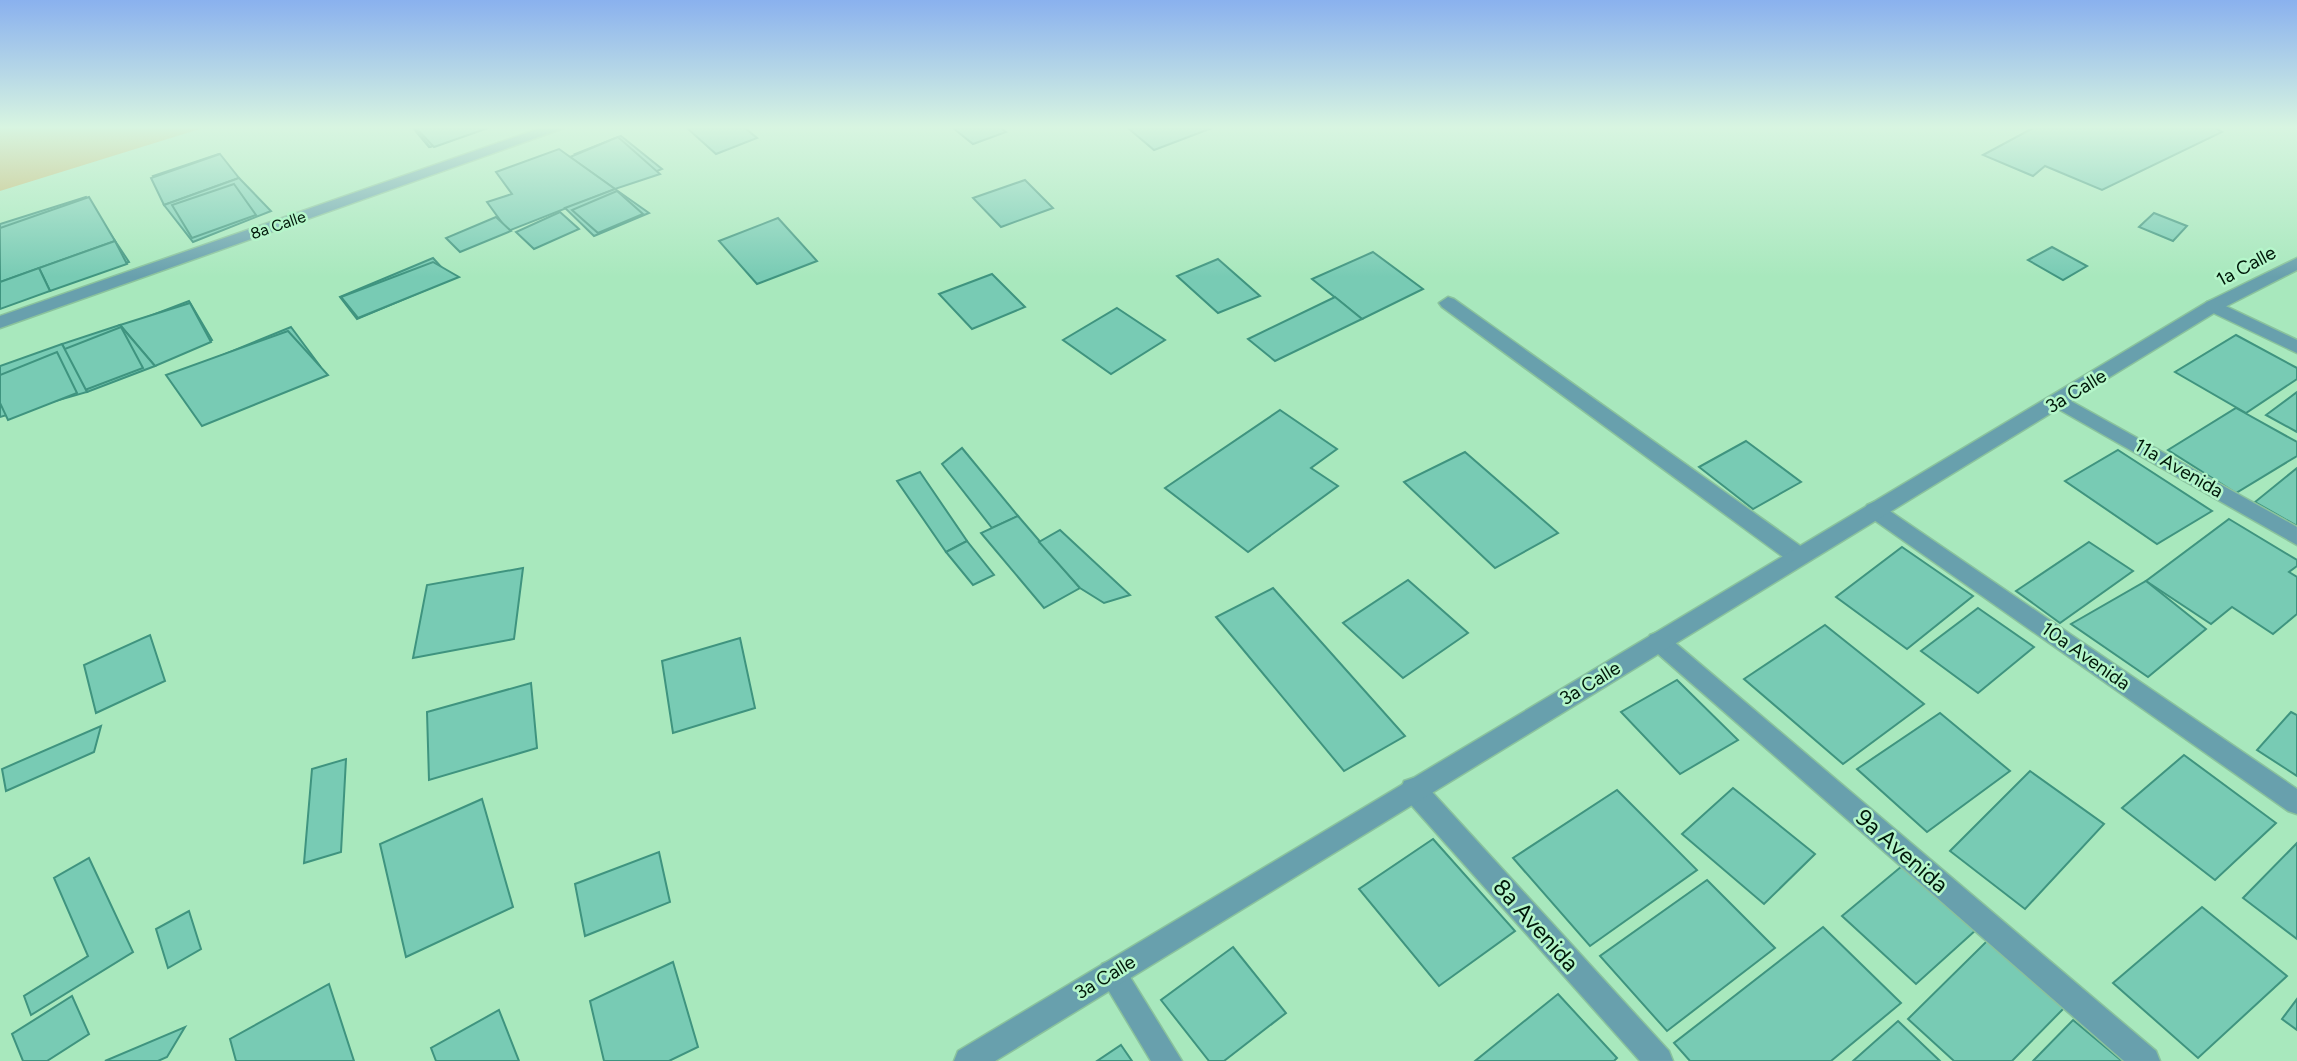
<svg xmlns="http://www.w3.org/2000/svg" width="2297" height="1061" viewBox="0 0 2297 1061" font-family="Figtree,sans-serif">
<rect width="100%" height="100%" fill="#a8e8bd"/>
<path fill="#c6b269" d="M 0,128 L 203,128 L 0,191 Z"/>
<g fill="#78cbb4" stroke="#3f947f" stroke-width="2">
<path d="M 413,128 L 482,128 L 429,147 Z"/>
<path d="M 415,128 L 484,128 L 430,147 Z"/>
<path d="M 416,128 L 488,128 L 434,147 Z"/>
<path d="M 687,128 L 745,128 L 757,138 L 716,154 Z"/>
<path d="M 953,128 L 1001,128 L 1006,132 L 973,144 Z"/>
<path d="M 1128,128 L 1212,128 L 1154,150 Z"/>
<path d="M 2033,128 L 2215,128 L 2222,132 L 2102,190 L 2045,166 L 2033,176 L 1983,155 Z"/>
<path d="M 621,136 L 662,169 L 615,188 L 575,154 Z"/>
<path d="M 618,137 L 660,174 L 615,189 L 570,157 Z"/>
<path d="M 559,149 L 615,189 L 508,231 L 487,202 L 512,194 L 496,172 Z"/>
<path d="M 219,154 L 236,177 L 169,200 L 153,176 Z"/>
<path d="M 220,154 L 239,178 L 164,205 L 151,178 Z"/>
<path d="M 239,178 L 271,211 L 193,242 L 164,205 Z"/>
<path d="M 1025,180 L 1053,208 L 1001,227 L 973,198 Z"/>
<path d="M 234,184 L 256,215 L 192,238 L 172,205 Z"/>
<path d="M 615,189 L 649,213 L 594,236 L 565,208 Z"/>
<path d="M 617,191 L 643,214 L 598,233 L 572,210 Z"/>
<path d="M 86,197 L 129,262 L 0,308 L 0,224 Z"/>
<path d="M 89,197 L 115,241 L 0,282 L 0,228 Z"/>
<path d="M 560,212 L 579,229 L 534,249 L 516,232 Z"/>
<path d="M 2154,213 L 2187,226 L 2173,241 L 2139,227 Z"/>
<path d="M 496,217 L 511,231 L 460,252 L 446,238 Z"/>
<path d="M 778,218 L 817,261 L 757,284 L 719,241 Z"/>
<path d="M 115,241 L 127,264 L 50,291 L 39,268 Z"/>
<path d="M 2052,247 L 2087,266 L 2063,280 L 2028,260 Z"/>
<path d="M 1373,252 L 1423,289 L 1362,319 L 1312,279 Z"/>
<path d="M 433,258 L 452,279 L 357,319 L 340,297 Z"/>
<path d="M 1218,259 L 1260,296 L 1218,313 L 1177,276 Z"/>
<path d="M 433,262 L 459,277 L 358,318 L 341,297 Z"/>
<path d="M 39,268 L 50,291 L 0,309 L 0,282 Z"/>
<path d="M 992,274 L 1025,307 L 972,329 L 939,294 Z"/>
<path d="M 1335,297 L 1362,319 L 1275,361 L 1248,339 Z"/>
<path d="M 189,301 L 212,340 L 143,368 L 121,327 Z"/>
<path d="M 190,303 L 211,342 L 155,366 L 120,325 Z"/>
<path d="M 1117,308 L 1165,340 L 1111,374 L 1063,340 Z"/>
<path d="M 120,325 L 155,366 L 87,392 L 62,344 Z"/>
<path d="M 121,327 L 143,368 L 77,393 L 57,352 Z"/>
<path d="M 291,327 L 320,366 L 200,418 L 174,375 Z"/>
<path d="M 288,331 L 328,375 L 202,426 L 166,375 Z"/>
<path d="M 2236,335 L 2297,368 L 2297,379 L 2246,413 L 2175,372 Z"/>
<path d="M 62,344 L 87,392 L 0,417 L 0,366 Z"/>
<path d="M 57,352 L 77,393 L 8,420 L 0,403 L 0,375 Z"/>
<path d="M 2297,392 L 2297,432 L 2266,415 Z"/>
<path d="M 2236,408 L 2297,442 L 2297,456 L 2236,493 L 2168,450 Z"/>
<path d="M 1280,410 L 1337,449 L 1311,468 L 1338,486 L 1248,552 L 1165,488 Z"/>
<path d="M 1746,441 L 1801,482 L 1753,509 L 1699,467 Z"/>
<path d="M 962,448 L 1018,516 L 992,528 L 942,464 Z"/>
<path d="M 2118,450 L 2212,511 L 2157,544 L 2065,481 Z"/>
<path d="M 1465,452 L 1558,533 L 1495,568 L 1404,482 Z"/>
<path d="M 2297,468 L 2297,526 L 2255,502 Z"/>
<path d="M 920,472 L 967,541 L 946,552 L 897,481 Z"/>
<path d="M 1018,516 L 1080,588 L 1044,608 L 981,533 Z"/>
<path d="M 2229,519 L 2297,560 L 2297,566 L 2289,572 L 2297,577 L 2297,614 L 2273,634 L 2232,607 L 2211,624 L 2146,581 Z"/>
<path d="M 1060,530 L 1130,595 L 1104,603 L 1080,588 L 1039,542 Z"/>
<path d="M 967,541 L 994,575 L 973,585 L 946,552 Z"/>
<path d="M 2089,542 L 2133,571 L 2060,623 L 2016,591 Z"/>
<path d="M 1902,547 L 1973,596 L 1907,649 L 1836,597 Z"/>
<path d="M 523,568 L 514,639 L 413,658 L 427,585 Z"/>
<path d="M 1408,580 L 1468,633 L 1403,678 L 1343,623 Z"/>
<path d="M 2146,581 L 2206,629 L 2148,677 L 2071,624 Z"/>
<path d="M 1273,588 L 1405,736 L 1344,771 L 1216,617 Z"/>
<path d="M 1978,608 L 2034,647 L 1978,693 L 1921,651 Z"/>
<path d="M 1825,625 L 1924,704 L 1843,764 L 1744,679 Z"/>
<path d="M 150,635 L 165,681 L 96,713 L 84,665 Z"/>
<path d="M 740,638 L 755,708 L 673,733 L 662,661 Z"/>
<path d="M 1677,680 L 1738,740 L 1680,774 L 1621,712 Z"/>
<path d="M 531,683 L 537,748 L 429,780 L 427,712 Z"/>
<path d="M 2291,712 L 2297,715 L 2297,776 L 2257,750 Z"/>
<path d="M 1940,713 L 2010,771 L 1927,832 L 1857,769 Z"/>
<path d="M 101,726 L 94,752 L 6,791 L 2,769 Z"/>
<path d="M 2184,755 L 2276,823 L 2215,880 L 2122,808 Z"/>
<path d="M 346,759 L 341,852 L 304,863 L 312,769 Z"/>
<path d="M 2030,771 L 2104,824 L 2025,909 L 1950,851 Z"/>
<path d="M 1733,788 L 1815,854 L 1764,904 L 1682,834 Z"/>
<path d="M 1617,790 L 1697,870 L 1590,946 L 1513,858 Z"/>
<path d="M 482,799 L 513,907 L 406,957 L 380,844 Z"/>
<path d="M 1433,839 L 1515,931 L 1439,986 L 1359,889 Z"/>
<path d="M 2297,843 L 2297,939 L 2243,898 Z"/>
<path d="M 659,852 L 670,902 L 585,936 L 575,884 Z"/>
<path d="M 89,858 L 133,952 L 31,1015 L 24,996 L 88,956 L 54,878 Z"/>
<path d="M 1902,866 L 1977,929 L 1916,984 L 1842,916 Z"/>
<path d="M 1707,880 L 1775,948 L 1667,1031 L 1600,956 Z"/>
<path d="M 2202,907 L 2287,976 L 2198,1058 L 2113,983 Z"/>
<path d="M 189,911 L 201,949 L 168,968 L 156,929 Z"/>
<path d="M 1823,927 L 1901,1003 L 1831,1061 L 1690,1061 L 1674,1043 Z"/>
<path d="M 1987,941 L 2066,1006 L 2012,1061 L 1954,1061 L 1908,1019 Z"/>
<path d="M 1233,947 L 1286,1013 L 1224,1061 L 1209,1061 L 1161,1000 Z"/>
<path d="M 673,962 L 698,1047 L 669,1061 L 604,1061 L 590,1001 Z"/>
<path d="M 329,984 L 354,1061 L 236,1061 L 230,1039 Z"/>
<path d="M 1558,994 L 1617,1058 L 1614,1061 L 1475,1061 Z"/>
<path d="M 72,996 L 89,1034 L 47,1061 L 23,1061 L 12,1034 Z"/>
<path d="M 2297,999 L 2297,1030 L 2282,1019 Z"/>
<path d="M 499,1010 L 519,1061 L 436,1061 L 431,1048 Z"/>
<path d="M 2073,1020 L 2122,1061 L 2033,1061 Z"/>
<path d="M 1898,1021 L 1940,1061 L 1853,1061 Z"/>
<path d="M 185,1027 L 167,1057 L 158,1061 L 105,1061 Z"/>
<path d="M 1121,1045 L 1132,1061 L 1097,1061 Z"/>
</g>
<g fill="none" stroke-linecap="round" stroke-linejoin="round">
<g stroke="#8ac39d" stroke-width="3">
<g id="minor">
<path d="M 541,128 L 564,128 L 0,328 L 0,316 Z"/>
<path d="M 1448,297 L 1454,299 L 1806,550 L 1809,556 L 1806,562 L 1798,564 L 1790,562 L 1442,307 L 1439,303 Z"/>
<path d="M 2213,300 L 2297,340 L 2297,353 L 2207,310 L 2204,306 L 2207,302 Z"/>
<path d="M 2060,395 L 2297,527 L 2297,545 L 2053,406 L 2050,401 L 2053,396 Z"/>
<path d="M 1874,502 L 1881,505 L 2297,789 L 2297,814 L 2288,811 L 1867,515 L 1864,510 L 1867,505 Z"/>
<path d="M 1658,632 L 1666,635 L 2156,1051 L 2160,1061 L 2124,1061 L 1650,647 L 1647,641 L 1650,635 Z"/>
<path d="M 1413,778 L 1422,781 L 1669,1051 L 1673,1061 L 1640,1061 L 1404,797 L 1401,789 L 1404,781 Z"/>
<path d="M 1112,960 L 1122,964 L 1182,1061 L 1151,1061 L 1098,973 L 1102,964 Z"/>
</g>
</g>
<g stroke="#8ac39d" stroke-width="3">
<path id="tertiary" d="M 2297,258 L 2297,270 L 2219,310 L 995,1061 L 954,1061 L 958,1051 L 2207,302 Z"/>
</g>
<use href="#minor" fill="#68a0ad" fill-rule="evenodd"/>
<use href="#tertiary" fill="#68a0ad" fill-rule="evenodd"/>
</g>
<linearGradient id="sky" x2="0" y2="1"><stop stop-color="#8ab1ee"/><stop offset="0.46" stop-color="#d8f5e1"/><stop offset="1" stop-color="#d8f5e1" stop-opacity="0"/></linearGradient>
<rect width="2297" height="277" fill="url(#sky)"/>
<g text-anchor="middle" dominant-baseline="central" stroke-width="5" stroke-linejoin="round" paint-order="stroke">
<g font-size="16" fill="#01190a" stroke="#b5f6ca">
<text transform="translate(278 225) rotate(-19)">8a Calle</text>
</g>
<g font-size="19" fill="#01190a" stroke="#b5f6ca">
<text transform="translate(2246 266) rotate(-28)">1a Calle</text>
<text transform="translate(2076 391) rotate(-31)">3a Calle</text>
<text transform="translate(2179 468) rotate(30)">11a Avenida</text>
<text transform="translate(2086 656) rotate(35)">10a Avenida</text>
<text transform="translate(1590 683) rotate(-31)">3a Calle</text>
<text transform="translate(1105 977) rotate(-31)">3a Calle</text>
</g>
<g font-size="23" fill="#01190a" stroke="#b5f6ca">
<text transform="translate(1902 851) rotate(41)">9a Avenida</text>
<text transform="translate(1536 925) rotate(48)">8a Avenida</text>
</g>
</g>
</svg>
